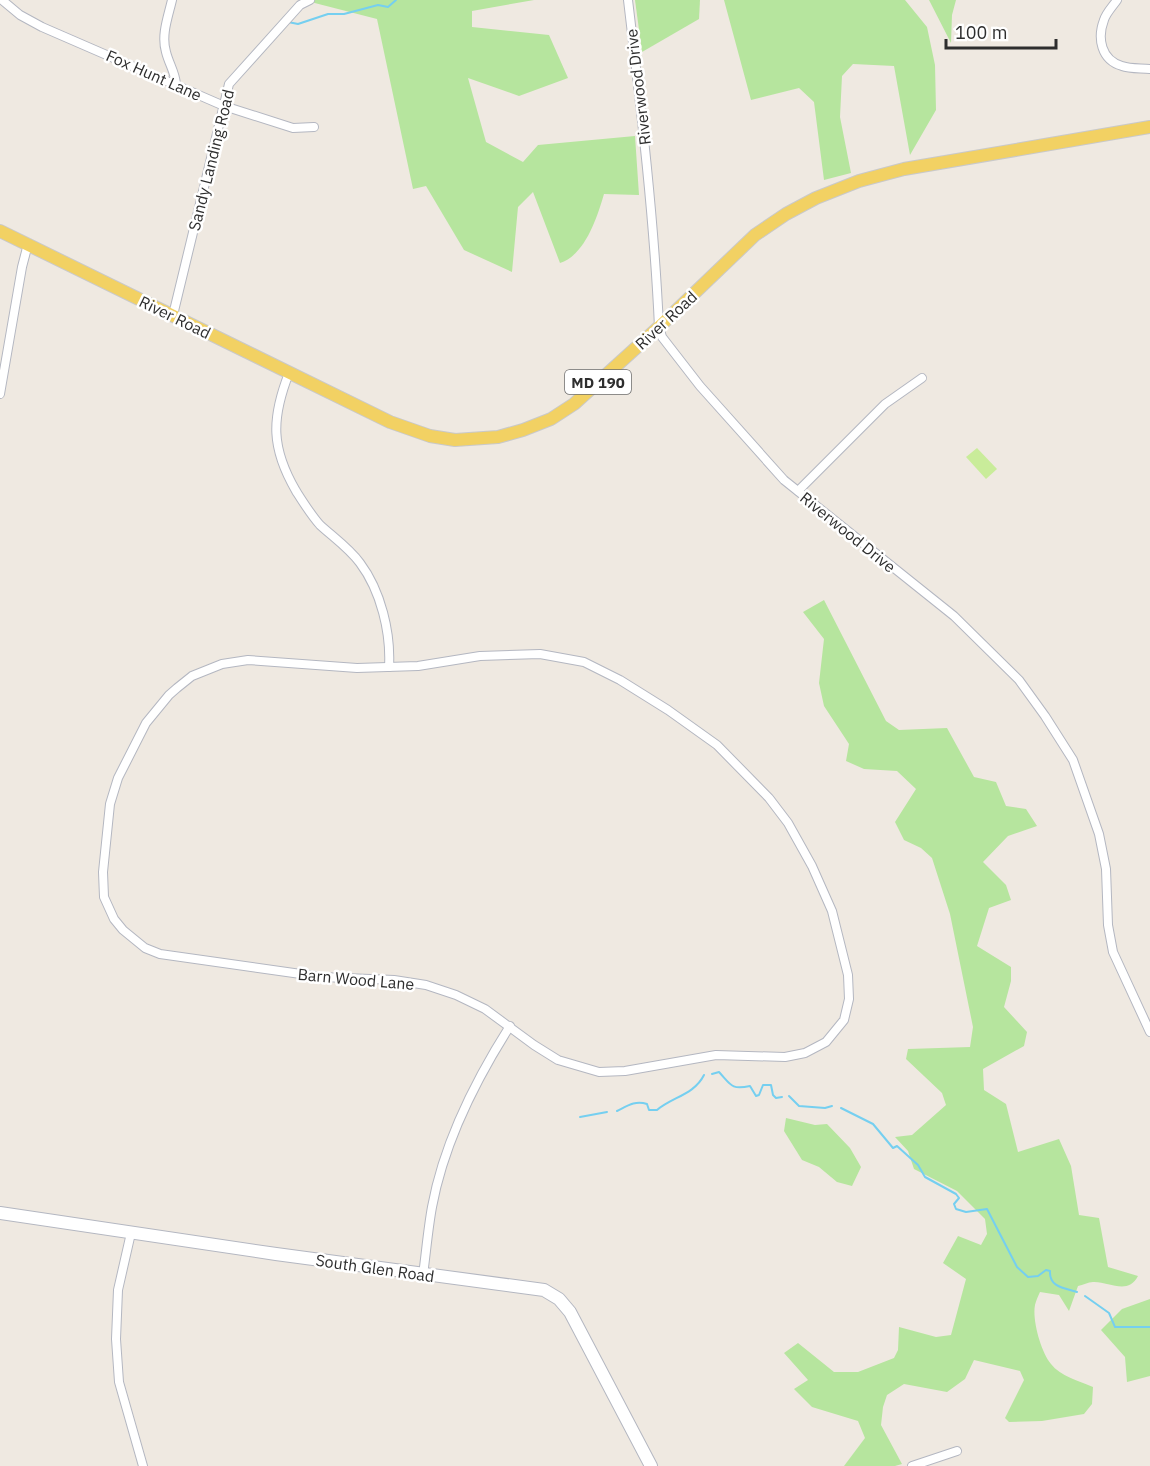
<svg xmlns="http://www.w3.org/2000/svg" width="1150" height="1466" viewBox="0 0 1150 1466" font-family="'IBM Plex Sans',sans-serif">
<rect width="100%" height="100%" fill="#efe9e1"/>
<g fill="#b6e59e">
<path d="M 303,0 L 534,0 L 472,11 L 472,27 L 549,35 L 568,78 L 519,96 L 468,78 L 486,142 L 523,162 L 538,145 L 635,136 L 639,195 L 604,194 C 597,218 585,255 560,263 L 533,192 L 518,207 L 512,272 L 464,250 L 426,186 L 413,189 L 377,19 Z"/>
<path d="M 635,0 L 700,0 L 699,19 L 642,52 Z"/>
<path d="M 724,0 L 905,0 L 927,27 L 935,65 L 936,110 L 910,155 L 894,66 L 853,64 L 842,76 L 840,117 L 851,173 L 824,180 L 814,102 L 799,88 L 751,100 Z"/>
<path d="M 929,0 L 956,0 L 952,15 L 951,43 Z"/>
<path d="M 824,600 L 886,721 L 899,730 L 947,728 L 974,777 L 996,782 L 1006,806 L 1026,809 L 1037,826 L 1008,836 L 983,862 L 1006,885 L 1011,900 L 989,908 L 977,946 L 1011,967 L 1011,981 L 1004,1007 L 1027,1032 L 1024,1046 L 983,1069 L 984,1090 L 1006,1104 L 1018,1152 L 1059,1139 L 1071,1166 L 1079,1215 L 1099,1218 L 1108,1267 L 1138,1276 C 1128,1296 1108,1281 1093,1282 C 1088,1282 1083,1285 1078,1286 L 1069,1311 L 1059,1295 L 1040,1292 C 1038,1296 1036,1301 1035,1305 C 1032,1320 1041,1352 1051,1364 C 1060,1376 1079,1381 1093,1387 L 1092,1404 L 1084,1414 L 1042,1421 L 1009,1422 L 1005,1418 L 1024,1380 L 1020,1371 L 974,1360 L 965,1379 L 947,1392 L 904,1384 L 887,1395 L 883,1407 L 881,1425 L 902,1464 L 895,1466 L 844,1466 L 865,1438 L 858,1421 L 812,1407 L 794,1389 L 808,1380 L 784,1353 L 798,1343 L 834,1372 L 858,1372 L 894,1358 L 898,1350 L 899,1327 L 936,1337 L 951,1335 L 966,1279 L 943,1263 L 958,1236 L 981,1245 L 987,1234 L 985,1219 L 957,1191 L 914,1169 L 908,1151 L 895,1137 L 912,1135 L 946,1105 L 942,1093 L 906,1059 L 908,1049 L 970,1047 L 973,1027 L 950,914 L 932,858 L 921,848 L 904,840 L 895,822 L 916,789 L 897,771 L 864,769 L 846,761 L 849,744 L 824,706 L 819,683 L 824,639 L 803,612 Z"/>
<path d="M 786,1118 L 815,1125 L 827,1124 L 850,1148 L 861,1167 L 852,1186 L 837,1182 L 819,1167 L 802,1160 L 784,1131 Z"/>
<path d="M 1150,1299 L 1150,1376 L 1127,1382 L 1125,1357 L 1101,1330 L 1122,1309 Z"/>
</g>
<path fill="#c9ec9a" d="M 977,448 L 997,469 L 986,479 L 966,457 Z"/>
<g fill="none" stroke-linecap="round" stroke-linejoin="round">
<g stroke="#75cff0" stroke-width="2">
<path d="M 288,22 L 298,24 L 328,14 L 344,14 L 378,5 L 388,7 L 396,0"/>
<path d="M 712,1074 L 719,1072 C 731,1085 731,1090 750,1086 L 756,1096 L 759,1095 L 763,1085 L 771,1085 L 773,1095 L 776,1098 L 782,1097"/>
<path d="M 789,1096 L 799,1106 L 825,1108 L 832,1106"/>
<path d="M 841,1108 L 873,1124 L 893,1148 L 897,1146 L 918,1165 L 925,1177 L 956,1194 L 959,1198 L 954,1204 L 956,1209 L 966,1212 L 987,1209 L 1017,1267 L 1028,1277 L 1038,1276 L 1046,1270 L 1050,1271 C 1049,1287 1064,1288 1077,1292"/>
<path d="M 617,1111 C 627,1106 635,1100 647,1104 L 649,1110 L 657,1110 C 672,1097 694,1095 704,1075"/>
<path d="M 580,1117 L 607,1112"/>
<path d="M 1085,1296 L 1109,1313 L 1115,1327 L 1150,1327"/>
</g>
<g stroke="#b4b7c1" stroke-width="10">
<g id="minor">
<path d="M 2,0 L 20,15 L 42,27 L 224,106 L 293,128 L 314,127"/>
<path d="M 172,0 C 168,17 161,35 166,52 C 169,64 175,72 176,84"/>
<path d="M 628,0 C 641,109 654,217 659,327 L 662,337 L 700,386 L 784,480 L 954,616 L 1019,680 L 1045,716 L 1073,760 L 1099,834 L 1106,869 L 1108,925 L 1113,952 L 1150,1032"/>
<path d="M 1117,0 C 1113,6 1106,13 1104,20 C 1097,38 1101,60 1122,66 C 1130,69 1141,68 1150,69"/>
<path d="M 173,315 L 229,84 L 300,5 L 310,0"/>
<path d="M 289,373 C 271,419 271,448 296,491 C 303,502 311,515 320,525 C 333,537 349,548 360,563 C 381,591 391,633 389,667"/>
<path d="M 0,394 L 22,267 L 28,244"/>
<path d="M 798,491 L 885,404 L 922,378"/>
<path d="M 540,654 L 584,662 L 620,680 L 668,710 L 717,745 L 769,798 L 788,823 L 812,866 L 832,911 L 848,975 L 849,999 L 844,1020 L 826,1042 L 805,1053 L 785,1057 L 716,1055 L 625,1071 L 599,1072 L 558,1060 L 534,1045 L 485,1009 L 456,995 L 426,985 L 394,980 L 322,977 L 160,954 L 145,948 L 123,930 L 114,919 L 104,897 L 103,872 L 110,804 L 118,778 L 146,723 L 169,695 L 177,688 L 192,676 L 222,664 L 248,660 L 357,668 L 418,666 L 480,656 Z"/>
<path d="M 131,1233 L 118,1290 L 116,1339 L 119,1382 L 143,1466"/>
<path d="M 423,1275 C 426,1253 428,1229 432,1207 C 444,1142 475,1081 510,1026"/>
<path d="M 912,1466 L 957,1451"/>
</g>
</g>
<g stroke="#b4b7c1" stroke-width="14">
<path id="secondary" d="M 0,1213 L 276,1254 L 544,1290 L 559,1299 L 570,1312 L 651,1466"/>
</g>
<g stroke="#c9c9c9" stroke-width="14">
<path id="primary" d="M 0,231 L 390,422 L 430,436 L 455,440 L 498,437 L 523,430 L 551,419 L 574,404 L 659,327 L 755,235 L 786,214 L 816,198 L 859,181 L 904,169 L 1150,127"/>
</g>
<use href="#minor" stroke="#fff" stroke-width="8"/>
<use href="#secondary" stroke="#fff" stroke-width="12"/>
<use href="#primary" stroke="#f2d163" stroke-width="12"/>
</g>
<g text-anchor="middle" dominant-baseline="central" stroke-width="5" stroke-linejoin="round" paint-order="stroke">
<rect fill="#fff" stroke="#6d6d6d" stroke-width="1.5" x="565" y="370" width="66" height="24" rx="4.5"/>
<g font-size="15" font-weight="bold" fill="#2e2e2e">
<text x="598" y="382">MD 190</text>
</g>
<g font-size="16" fill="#2e2e2e" stroke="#fff">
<text transform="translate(154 75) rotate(24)">Fox Hunt Lane</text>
<text transform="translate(638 87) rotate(-97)">Riverwood Drive</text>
<text transform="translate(211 160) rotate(-76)">Sandy Landing Road</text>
<text transform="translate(175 317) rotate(26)">River Road</text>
<text transform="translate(666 320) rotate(-43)">River Road</text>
<text transform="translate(848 532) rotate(39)">Riverwood Drive</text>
<text transform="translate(356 979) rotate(5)">Barn Wood Lane</text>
<text transform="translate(375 1268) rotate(8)">South Glen Road</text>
</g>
</g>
<path d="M946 39v9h110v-9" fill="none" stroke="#2e2e2e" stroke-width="3"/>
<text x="955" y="39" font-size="18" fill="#2e2e2e" stroke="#ffffff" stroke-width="4.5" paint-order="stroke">100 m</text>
</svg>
